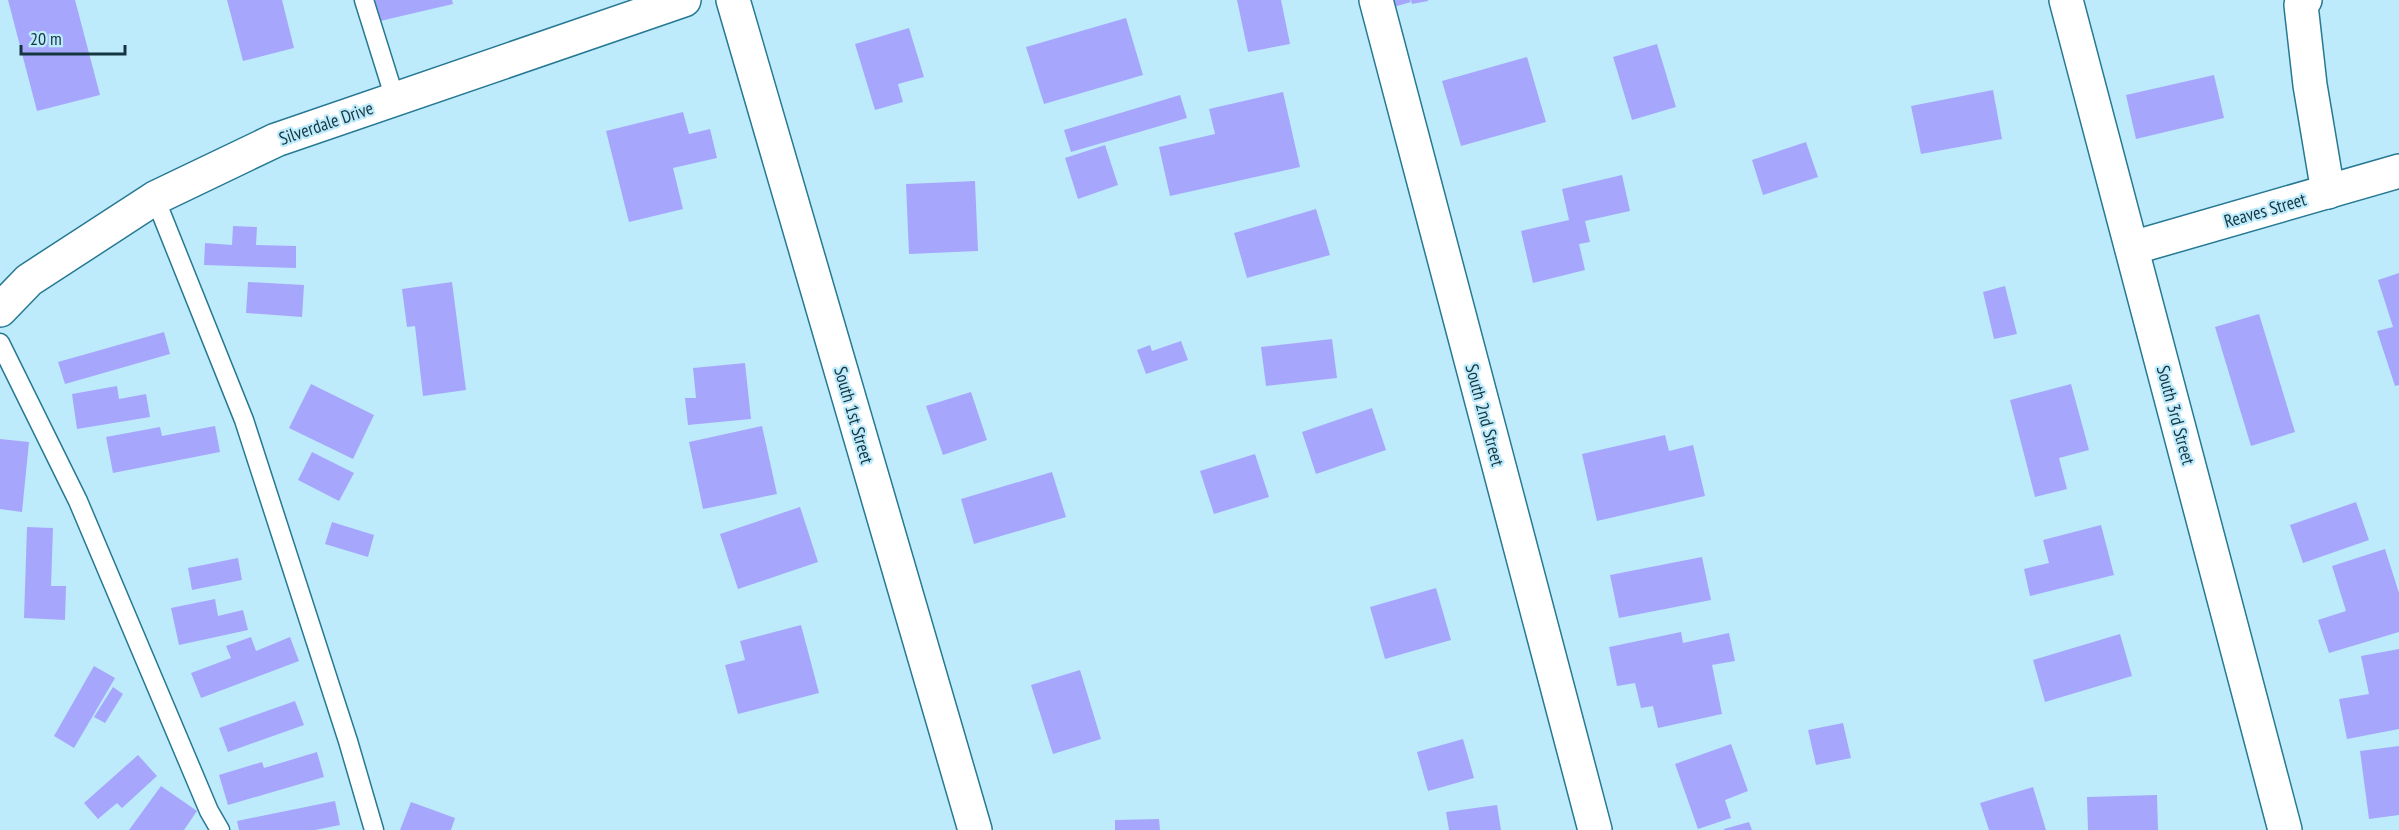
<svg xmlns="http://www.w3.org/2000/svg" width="2399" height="830" viewBox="0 0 2399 830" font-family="'PT Sans Narrow',sans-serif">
<rect width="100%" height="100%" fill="#beebfc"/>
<g fill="#a6a7fc">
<path d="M 8,0 L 75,0 L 100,95 L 37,111 Z"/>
<path d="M 227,0 L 282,0 L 294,48 L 243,61 Z"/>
<path d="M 371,0 L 452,0 L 453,4 L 376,22 Z"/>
<path d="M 1237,0 L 1281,0 L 1290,44 L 1248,52 Z"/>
<path d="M 1388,0 L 1410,0 L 1411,2 L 1390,8 Z"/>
<path d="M 1411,0 L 1428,0 L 1428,1 L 1412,4 Z"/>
<path d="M 1126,18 L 1143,75 L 1044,104 L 1026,47 Z"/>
<path d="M 909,28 L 924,77 L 898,84 L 903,102 L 875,110 L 855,44 Z"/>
<path d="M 1657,44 L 1676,107 L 1632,120 L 1613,57 Z"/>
<path d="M 1527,57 L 1546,122 L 1461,146 L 1442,81 Z"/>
<path d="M 2214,75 L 2224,118 L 2136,139 L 2126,95 Z"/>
<path d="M 1993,90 L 2002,139 L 1921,154 L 1911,106 Z"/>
<path d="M 1283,92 L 1300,167 L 1170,196 L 1159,147 L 1215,134 L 1209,109 Z"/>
<path d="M 1180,95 L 1187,118 L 1071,152 L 1064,130 Z"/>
<path d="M 683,112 L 689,134 L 710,129 L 717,158 L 673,168 L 683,209 L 629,222 L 606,131 Z"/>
<path d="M 1806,142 L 1818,177 L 1763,195 L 1752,160 Z"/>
<path d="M 1105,145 L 1118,185 L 1078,199 L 1065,158 Z"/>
<path d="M 1622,175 L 1630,211 L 1585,221 L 1590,242 L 1579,244 L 1585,270 L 1533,283 L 1521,231 L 1569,220 L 1562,189 Z"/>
<path d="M 975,181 L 978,251 L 909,254 L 906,184 Z"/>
<path d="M 1316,209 L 1330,255 L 1247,278 L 1234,233 Z"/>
<path d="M 233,226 L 257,227 L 256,245 L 296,246 L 296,268 L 204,265 L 205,243 L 232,245 Z"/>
<path d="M 2399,273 L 2399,385 L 2395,386 L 2377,331 L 2393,327 L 2378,280 Z"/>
<path d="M 248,282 L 304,285 L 302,317 L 246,313 Z"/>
<path d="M 452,282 L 466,390 L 423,396 L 415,326 L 407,327 L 402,289 Z"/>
<path d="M 2005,286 L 2017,334 L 1994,339 L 1983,292 Z"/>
<path d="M 2259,314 L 2295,432 L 2251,446 L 2215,327 Z"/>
<path d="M 164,332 L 170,354 L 65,384 L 58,362 Z"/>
<path d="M 1332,339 L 1337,378 L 1266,386 L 1261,347 Z"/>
<path d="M 1181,341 L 1188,360 L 1146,374 L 1137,350 L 1150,345 L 1152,351 Z"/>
<path d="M 745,363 L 751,419 L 688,425 L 685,398 L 696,398 L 693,368 Z"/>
<path d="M 311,384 L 374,415 L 353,459 L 289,428 Z"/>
<path d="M 2071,384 L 2089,450 L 2059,458 L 2067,489 L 2035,497 L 2010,400 Z"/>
<path d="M 117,386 L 119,399 L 146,394 L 150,417 L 77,429 L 72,394 Z"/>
<path d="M 971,392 L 987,440 L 943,455 L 926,406 Z"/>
<path d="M 1372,408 L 1386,450 L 1316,474 L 1302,432 Z"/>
<path d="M 215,426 L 220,452 L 113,473 L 106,437 L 160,427 L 162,436 Z"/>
<path d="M 762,426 L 777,494 L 703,509 L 689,442 Z"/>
<path d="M 1665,435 L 1669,451 L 1693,445 L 1705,496 L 1597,521 L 1582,454 Z"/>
<path d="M 0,439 L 29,442 L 22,512 L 0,509 Z"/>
<path d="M 312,452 L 354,473 L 339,501 L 298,480 Z"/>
<path d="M 1255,454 L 1269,497 L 1214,514 L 1200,471 Z"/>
<path d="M 1052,472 L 1066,517 L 974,544 L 961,499 Z"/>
<path d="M 2356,502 L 2369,540 L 2303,563 L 2290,525 Z"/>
<path d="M 800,507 L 818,562 L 738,589 L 720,534 Z"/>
<path d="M 332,522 L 374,535 L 368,557 L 325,544 Z"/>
<path d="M 2101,525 L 2114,575 L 2030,596 L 2024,569 L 2049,563 L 2043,540 Z"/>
<path d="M 27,527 L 53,528 L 51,586 L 66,586 L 65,620 L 24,618 Z"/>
<path d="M 2385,549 L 2399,593 L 2399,632 L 2329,653 L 2318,620 L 2346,611 L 2332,566 Z"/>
<path d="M 1702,557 L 1711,600 L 1619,618 L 1610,575 Z"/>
<path d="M 238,558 L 242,580 L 192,590 L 188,568 Z"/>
<path d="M 1436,588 L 1451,640 L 1385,659 L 1370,607 Z"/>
<path d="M 215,599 L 218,616 L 243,610 L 248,630 L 179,645 L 171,608 Z"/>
<path d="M 801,625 L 819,693 L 738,714 L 725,665 L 745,660 L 740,641 Z"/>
<path d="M 1681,632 L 1683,643 L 1729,633 L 1735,661 L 1712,665 L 1722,714 L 1658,728 L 1653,706 L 1641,708 L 1635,683 L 1617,686 L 1609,647 Z"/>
<path d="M 2120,634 L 2132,676 L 2045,702 L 2033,660 Z"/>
<path d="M 251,637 L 256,651 L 290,637 L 299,661 L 201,698 L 191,673 L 231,658 L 226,646 Z"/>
<path d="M 2399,649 L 2399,729 L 2347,739 L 2339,699 L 2369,694 L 2361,656 Z"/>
<path d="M 94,666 L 115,678 L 74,748 L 54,736 Z"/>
<path d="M 1080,670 L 1101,739 L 1053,754 L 1031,685 Z"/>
<path d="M 113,687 L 123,694 L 105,723 L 94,717 Z"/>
<path d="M 295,701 L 304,725 L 228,752 L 219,728 Z"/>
<path d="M 1843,723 L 1851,758 L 1816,765 L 1808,730 Z"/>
<path d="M 1463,739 L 1474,778 L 1428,791 L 1417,752 Z"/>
<path d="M 1731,744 L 1748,791 L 1725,800 L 1731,818 L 1698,829 L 1675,764 Z"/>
<path d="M 2399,746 L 2399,815 L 2369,819 L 2360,751 Z"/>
<path d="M 317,752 L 324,777 L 228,805 L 219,775 L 262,762 L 264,768 Z"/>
<path d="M 138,755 L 157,776 L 122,808 L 117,803 L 98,819 L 84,803 Z"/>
<path d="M 161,786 L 197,811 L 184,830 L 129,830 Z"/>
<path d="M 2033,787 L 2046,830 L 1989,830 L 1980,803 Z"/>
<path d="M 2157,795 L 2158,830 L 2088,830 L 2087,797 Z"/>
<path d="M 335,801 L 340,825 L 315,830 L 239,830 L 237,821 Z"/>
<path d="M 411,802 L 455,818 L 451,830 L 400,830 Z"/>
<path d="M 1497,805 L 1501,830 L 1449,830 L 1446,812 Z"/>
<path d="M 1159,819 L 1160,830 L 1115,830 L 1115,820 Z"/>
<path d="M 1749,822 L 1752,830 L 1724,830 L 1724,829 Z"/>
</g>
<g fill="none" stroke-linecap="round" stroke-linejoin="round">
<g stroke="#277993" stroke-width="21">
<g id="service">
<path d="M 364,0 L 395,99"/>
<path d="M 155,198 L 244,420 L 348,741 L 374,830"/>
<path d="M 0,343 L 78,501 L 209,811 L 220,830"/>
</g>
</g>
<g stroke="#277993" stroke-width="36">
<g id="minor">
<path d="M 1376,0 L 1595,830"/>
<path d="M 2066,0 L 2285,830"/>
<path d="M 2305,0 L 2301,5 L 2310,85 L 2328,192"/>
<path d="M 2132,248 L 2399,171"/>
</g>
</g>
<g stroke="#277993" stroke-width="36">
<g id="tertiary">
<path d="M 733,0 L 975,830"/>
<path d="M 0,310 L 29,280 L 155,198 L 276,140 L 684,0"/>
</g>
</g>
<use href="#service" stroke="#fff" stroke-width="18"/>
<use href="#minor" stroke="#fff" stroke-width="33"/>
<use href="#tertiary" stroke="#fff" stroke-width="33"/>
</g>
<g text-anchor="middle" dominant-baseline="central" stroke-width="4.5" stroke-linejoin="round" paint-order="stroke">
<g font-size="18" fill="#143641" stroke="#beebfc">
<text transform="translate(326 123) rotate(-19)">Silverdale Drive</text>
<text transform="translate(2265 210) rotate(-16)">Reaves Street</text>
<text transform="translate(854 415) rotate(74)">South 1st Street</text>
<text transform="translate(1485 415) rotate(75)">South 2nd Street</text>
<text transform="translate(2176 415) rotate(75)">South 3rd Street</text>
</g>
</g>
<path d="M21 45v9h104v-9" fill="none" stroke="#143641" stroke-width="3"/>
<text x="30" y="45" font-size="18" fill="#143641" stroke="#beebfc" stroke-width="4.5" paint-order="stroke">20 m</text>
</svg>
